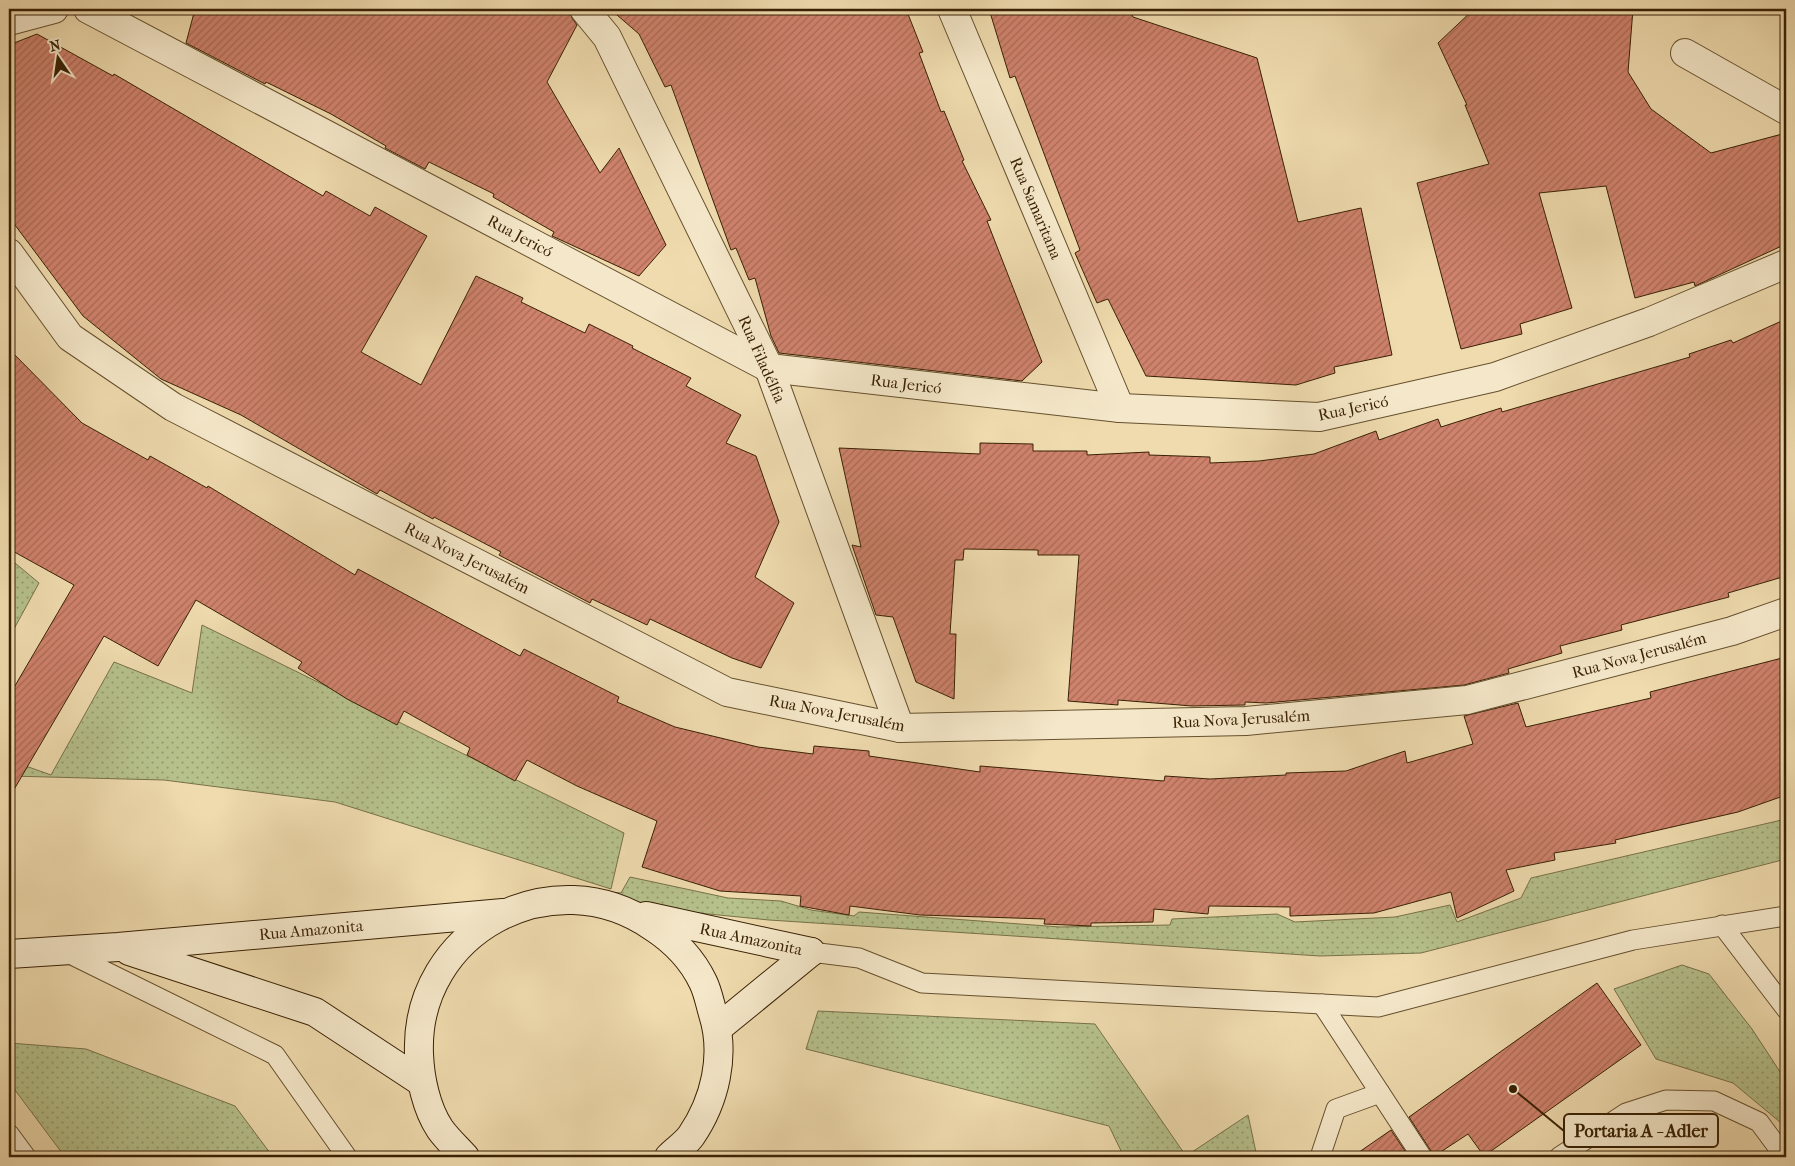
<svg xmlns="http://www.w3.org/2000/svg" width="1795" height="1166" viewBox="0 0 1795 1166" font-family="'IM FELL French Canon',serif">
<defs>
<pattern id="grass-dots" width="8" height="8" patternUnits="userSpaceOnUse" patternTransform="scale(1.25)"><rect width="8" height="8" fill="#b6c18c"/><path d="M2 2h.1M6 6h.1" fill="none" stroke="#959c70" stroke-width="1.8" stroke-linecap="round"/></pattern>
<pattern id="building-hatch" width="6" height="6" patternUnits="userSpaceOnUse" patternTransform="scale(1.25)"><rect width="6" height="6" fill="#cf826c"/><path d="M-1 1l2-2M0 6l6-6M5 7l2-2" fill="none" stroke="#a96a57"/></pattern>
</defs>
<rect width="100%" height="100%" fill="#efdbae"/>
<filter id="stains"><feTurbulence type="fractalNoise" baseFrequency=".004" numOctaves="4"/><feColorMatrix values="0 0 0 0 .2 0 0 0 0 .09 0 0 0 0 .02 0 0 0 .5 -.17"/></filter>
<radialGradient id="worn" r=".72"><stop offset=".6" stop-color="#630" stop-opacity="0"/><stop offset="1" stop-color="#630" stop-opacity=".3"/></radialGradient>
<g fill="url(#grass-dots)" stroke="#787148">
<path d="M 9,558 L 39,583 L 9,638 Z"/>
<path d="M 202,625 L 624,833 L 611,889 L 335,802 L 164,780 L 9,776 L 9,760 L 51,775 L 114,662 L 192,693 Z"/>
<path d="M 1786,819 L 1786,859 L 1421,953 L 1320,956 L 769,920 L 558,899 L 575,888 L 621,893 L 630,877 L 728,898 L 781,901 L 811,910 L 854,916 L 859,912 L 1060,927 L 1170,925 L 1172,919 L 1277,914 L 1295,922 L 1395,917 L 1450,905 L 1457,922 L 1521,898 L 1531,878 Z"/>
<path d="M 1682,965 L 1709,974 L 1752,1029 L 1786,1081 L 1786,1127 L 1733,1083 L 1656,1059 L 1614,989 Z"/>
<path d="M 818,1011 L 1095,1024 L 1186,1156 L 1248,1115 L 1257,1157 L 1124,1157 L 1109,1126 L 806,1049 Z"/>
<path d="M 9,1043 L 86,1049 L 235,1106 L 273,1157 L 65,1157 L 9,1082 Z"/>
</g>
<g fill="url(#building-hatch)" stroke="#392104">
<path d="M 195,9 L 569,9 L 572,18 L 577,25 L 547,82 L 600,173 L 619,148 L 666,245 L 639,276 L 552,236 L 554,232 L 493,197 L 494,194 L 429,162 L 425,169 L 385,148 L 386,146 L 331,114 L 266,82 L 265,84 L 186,43 Z"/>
<path d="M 610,9 L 906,9 L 923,52 L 919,53 L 941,112 L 944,111 L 964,160 L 962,161 L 991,220 L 987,221 L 1042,362 L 1022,381 L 779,353 L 771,336 L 755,278 L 749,280 L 736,248 L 731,250 L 671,85 L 665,87 L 639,34 Z"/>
<path d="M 989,9 L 1130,9 L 1133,17 L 1257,58 L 1298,222 L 1361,208 L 1392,355 L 1334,367 L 1335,373 L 1296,385 L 1146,376 L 1108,299 L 1097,303 L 1075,253 L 1080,250 L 1015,76 L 1010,78 Z"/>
<path d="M 1474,9 L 1633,9 L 1628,72 L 1651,109 L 1711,153 L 1786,133 L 1786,244 L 1695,286 L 1694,282 L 1635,298 L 1606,186 L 1539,193 L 1572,308 L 1520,324 L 1522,334 L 1461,349 L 1417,183 L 1489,164 L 1465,105 L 1467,105 L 1438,43 Z"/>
<path d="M 37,34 L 113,76 L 114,74 L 323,196 L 326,191 L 370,216 L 375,207 L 427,236 L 361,352 L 421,385 L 476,276 L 523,298 L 521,302 L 585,333 L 589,324 L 633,346 L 632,348 L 691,378 L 686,386 L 741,415 L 726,443 L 756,456 L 779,522 L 755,577 L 794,603 L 761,668 L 732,658 L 650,619 L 647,625 L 592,599 L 590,603 L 499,555 L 501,552 L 434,517 L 433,519 L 380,490 L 377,494 L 241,415 L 161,379 L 83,316 L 9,217 L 9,45 Z"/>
<path d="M 1786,319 L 1786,576 L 1728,593 L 1729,597 L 1621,625 L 1622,630 L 1560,646 L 1562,653 L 1508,669 L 1509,673 L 1464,685 L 1266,703 L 1245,702 L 1245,705 L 1192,706 L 1118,700 L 1118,705 L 1068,701 L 1079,555 L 1038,555 L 1038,550 L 964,549 L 963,560 L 955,560 L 950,634 L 956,634 L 954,699 L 916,682 L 893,617 L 876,615 L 852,545 L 861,547 L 839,448 L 980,454 L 980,443 L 1033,444 L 1033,451 L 1087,451 L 1087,455 L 1149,452 L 1149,455 L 1210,457 L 1210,463 L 1259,461 L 1314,454 L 1376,431 L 1379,440 L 1438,419 L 1441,427 L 1501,408 L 1502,412 L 1690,357 L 1689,354 L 1731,340 L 1733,343 Z"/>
<path d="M 9,349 L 82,423 L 148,460 L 150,456 L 207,488 L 208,486 L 355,575 L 358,569 L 520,656 L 524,649 L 619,697 L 617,702 L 675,727 L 758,747 L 813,754 L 814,746 L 869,751 L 869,756 L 980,772 L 980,766 L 1164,781 L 1165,776 L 1210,779 L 1286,775 L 1286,773 L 1346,771 L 1405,751 L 1407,763 L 1473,744 L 1464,716 L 1518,703 L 1526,727 L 1651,698 L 1650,692 L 1786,657 L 1786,795 L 1738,812 L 1615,840 L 1616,843 L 1554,853 L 1555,860 L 1506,870 L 1514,891 L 1457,918 L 1451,892 L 1374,913 L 1290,916 L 1290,907 L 1209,906 L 1208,914 L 1154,909 L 1153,922 L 1091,923 L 1091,926 L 1044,924 L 1045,919 L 920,915 L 850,906 L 849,915 L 800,906 L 801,896 L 720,891 L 642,867 L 657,821 L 577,786 L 527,760 L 515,781 L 467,755 L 470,748 L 404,711 L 397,725 L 347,699 L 298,668 L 302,662 L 196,600 L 158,666 L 104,636 L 9,798 L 9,696 L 74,585 L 9,549 Z"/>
<path d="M 1597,983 L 1641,1045 L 1484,1156 L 1468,1134 L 1433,1157 L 1431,1151 L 1409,1117 Z"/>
<path d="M 1391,1130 L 1409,1157 L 1352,1157 Z"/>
</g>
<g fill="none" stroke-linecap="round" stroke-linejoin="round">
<g stroke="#66502e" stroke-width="21">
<g id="lane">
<path d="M 1722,925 L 1786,1009"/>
<path d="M 66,952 L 275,1055 L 347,1157"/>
<path d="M 811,952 L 859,958 L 922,983 L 1378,1007 L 1633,940 L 1786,916"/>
<path d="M 1322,1004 L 1422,1157"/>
<path d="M 9,1134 L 26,1157"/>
<path d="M 1320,1157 L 1336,1109 L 1380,1093"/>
<path d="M 1559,1157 L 1626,1113 L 1666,1100 L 1714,1101 L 1759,1122 L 1785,1157"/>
</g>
</g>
<g stroke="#66502e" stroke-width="30">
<g id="street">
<path d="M 88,9 L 769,368 L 1120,408 L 1319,417 L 1495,377 L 1649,322 L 1786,264"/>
<path d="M 584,9 L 607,37 L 769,368 L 900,728"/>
<path d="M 952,9 L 1120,408"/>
<path d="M 9,21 L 54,9"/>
<path d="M 1685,53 L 1786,110"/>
<path d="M 9,253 L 70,337 L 173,407 L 727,692 L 900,728 L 1246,721 L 1467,700 L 1732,631 L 1786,612"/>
</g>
</g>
<g stroke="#392104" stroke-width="30">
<g id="secondary">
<path d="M 646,916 L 811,952"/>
<path d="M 129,951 L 315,1012 L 420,1081"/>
<path d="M 9,954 L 118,947 L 503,913"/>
<path d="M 718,1028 L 811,952"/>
<path d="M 465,1157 C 457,1148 447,1139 440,1129 C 426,1108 420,1078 419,1054 C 414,931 553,857 653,927 C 673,940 692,959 703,982 C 708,992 710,1004 713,1014 C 726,1055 715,1101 691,1136 C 685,1144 676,1150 669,1157"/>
</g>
</g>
<use href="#lane" stroke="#f5e8ca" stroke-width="19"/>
<use href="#street" stroke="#f5e8ca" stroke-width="28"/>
<use href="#secondary" stroke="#f5e8ca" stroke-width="28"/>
</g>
<g text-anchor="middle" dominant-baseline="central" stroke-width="4" stroke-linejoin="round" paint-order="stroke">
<g font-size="16" fill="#392104" stroke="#f5e8ca">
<text transform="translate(1036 208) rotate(67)">Rua Samaritana</text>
<text transform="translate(520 236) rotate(28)">Rua Jericó</text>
<text transform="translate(762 359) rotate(66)">Rua Filadélfia</text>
<text transform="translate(906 384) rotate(7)">Rua Jericó</text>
<text transform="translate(1353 408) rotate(-12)">Rua Jericó</text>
<text transform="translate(467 558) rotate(27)">Rua Nova Jerusalém</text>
<text transform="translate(1639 655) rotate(-15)">Rua Nova Jerusalém</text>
<text transform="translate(837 713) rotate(11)">Rua Nova Jerusalém</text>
<text transform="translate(1241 719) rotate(-3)">Rua Nova Jerusalém</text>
<text transform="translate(311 930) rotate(-5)">Rua Amazonita</text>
<text transform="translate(751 939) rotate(12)">Rua Amazonita</text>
</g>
</g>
<path fill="none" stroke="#392104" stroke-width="2" d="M1513 1089L1564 1131"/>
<circle fill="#392104" stroke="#f5e8ca" stroke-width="2" cx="1513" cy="1089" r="5"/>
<rect fill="#f5e8ca" stroke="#392104" stroke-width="2" x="1564" y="1114" width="154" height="33" rx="5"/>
<g font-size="18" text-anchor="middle" font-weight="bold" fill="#392104">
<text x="1641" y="1137">Portaria A - Adler</text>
</g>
<rect width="1795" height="1166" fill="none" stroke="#efdbae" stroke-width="30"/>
<rect x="10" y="10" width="1775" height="1146" fill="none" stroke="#392104" stroke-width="2.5"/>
<rect x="15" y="15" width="1765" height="1136" fill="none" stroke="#392104"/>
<g transform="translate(58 58) rotate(347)" stroke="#f5e8ca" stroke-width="4" paint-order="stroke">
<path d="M0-4L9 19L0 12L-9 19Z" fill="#392104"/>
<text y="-8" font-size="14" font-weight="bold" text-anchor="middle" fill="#392104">N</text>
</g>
<rect width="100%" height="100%" filter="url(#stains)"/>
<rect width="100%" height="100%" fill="url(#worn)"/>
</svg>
